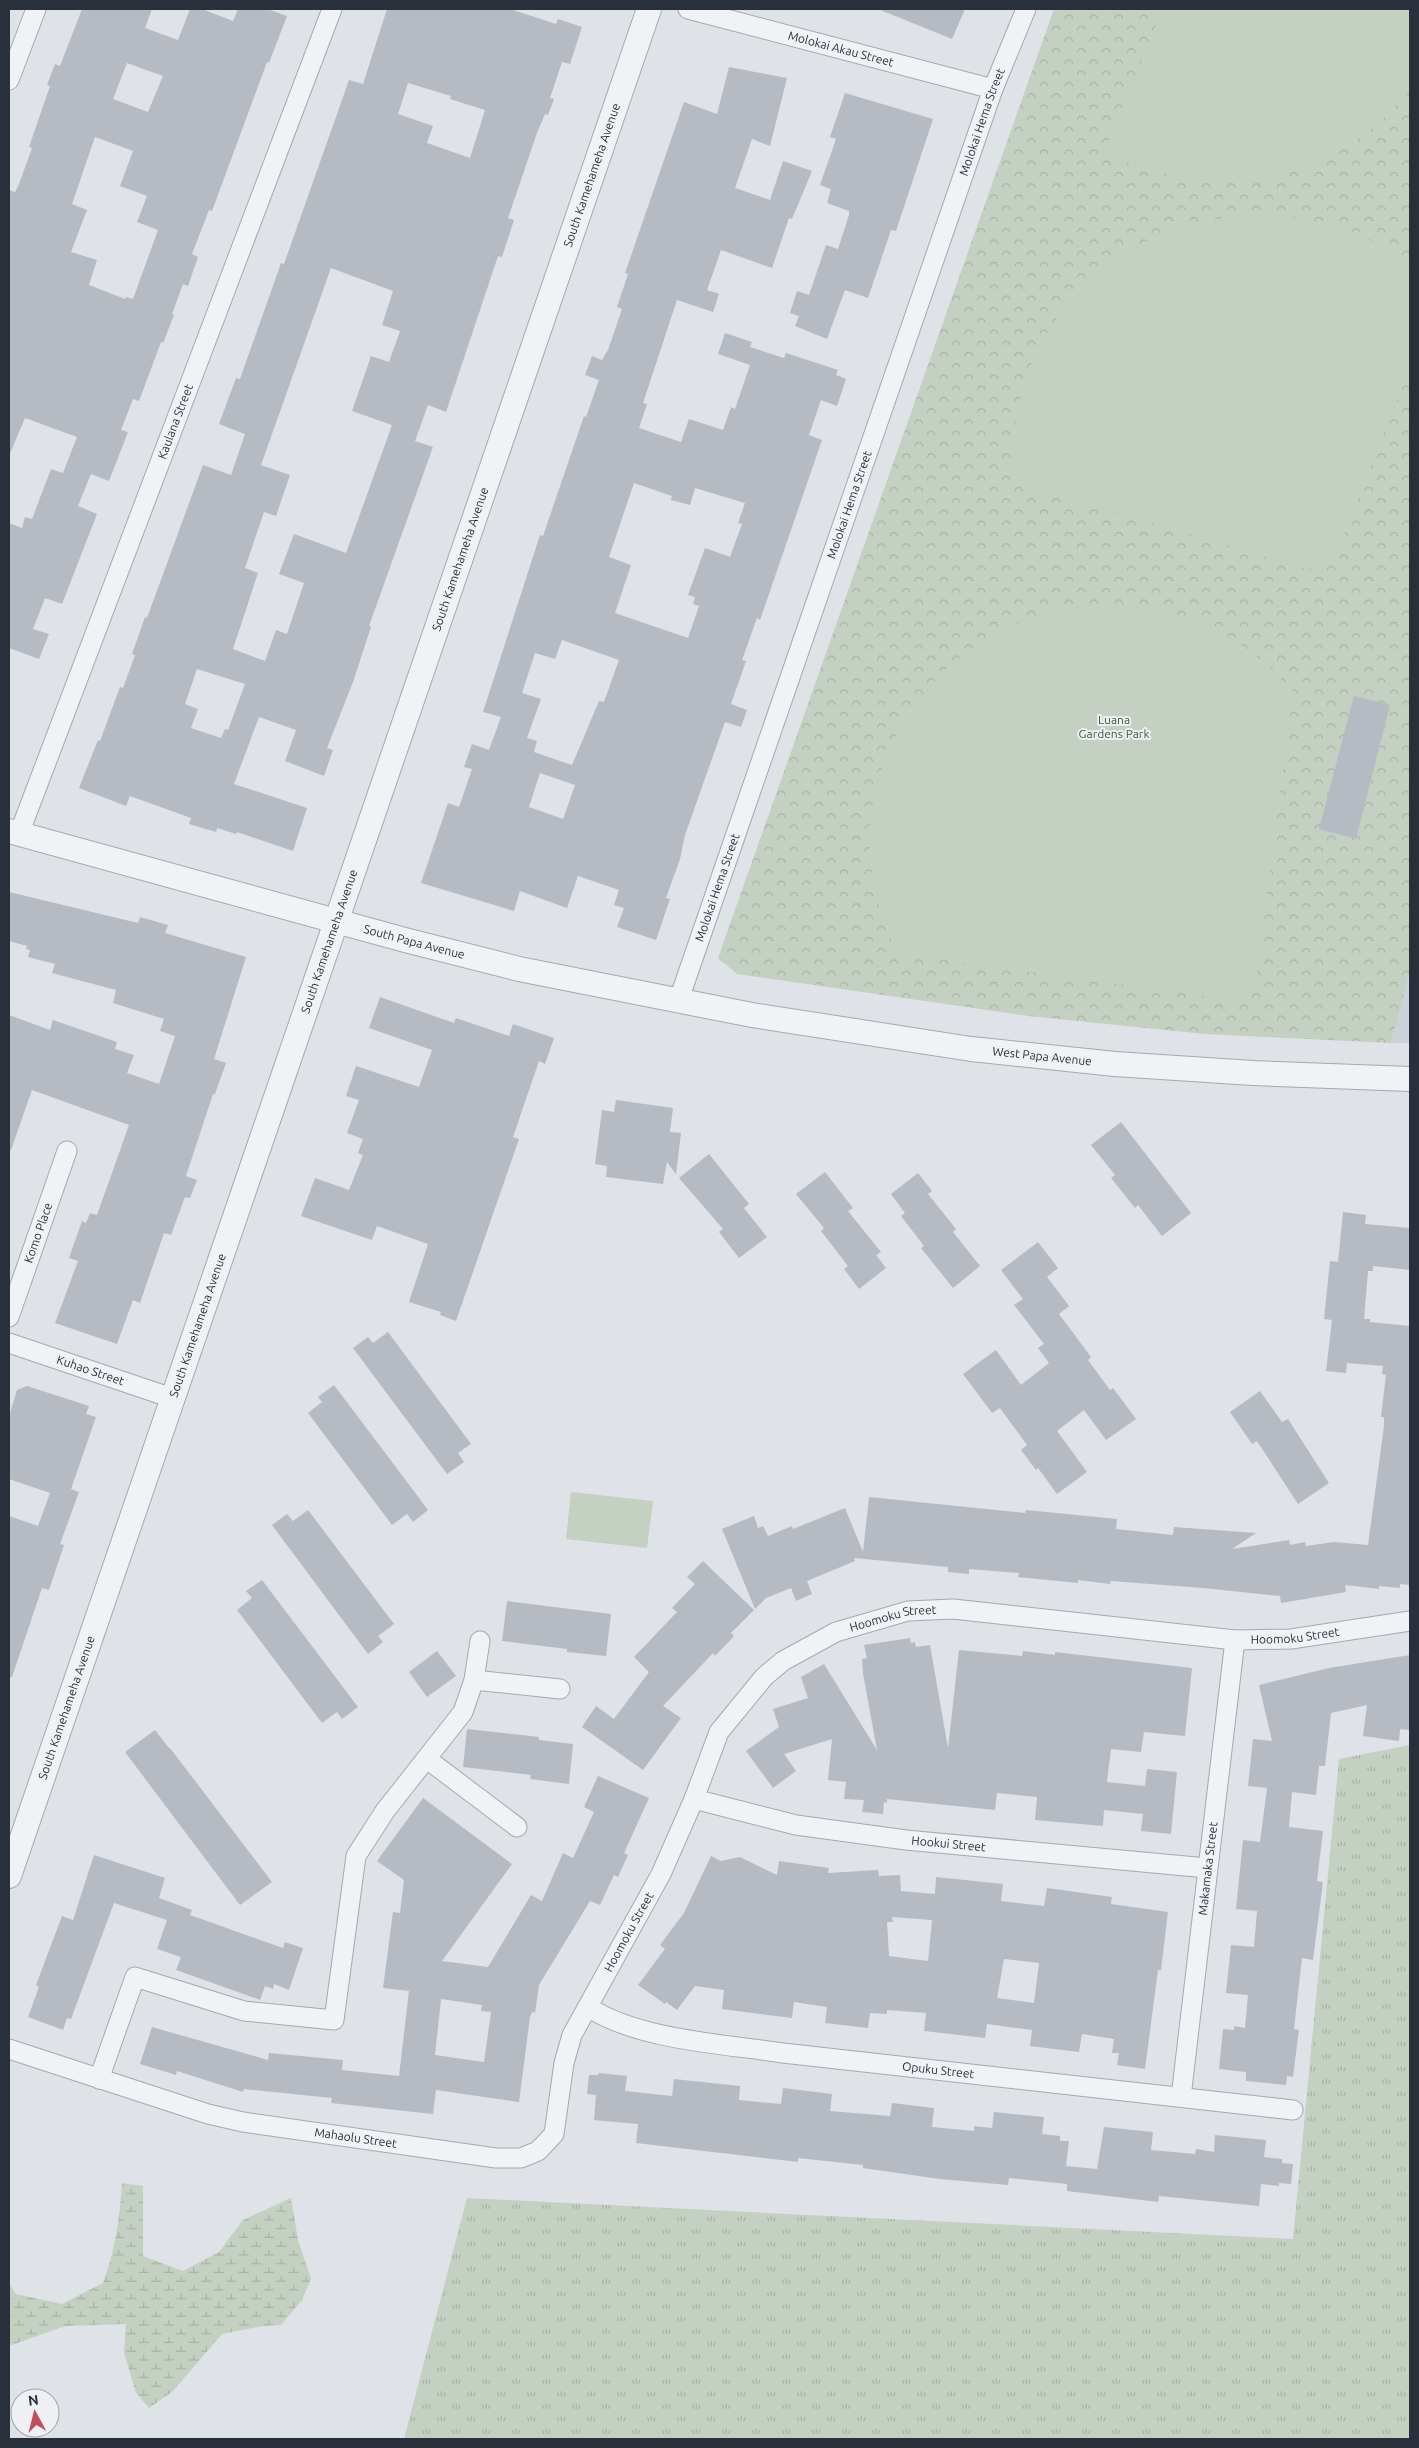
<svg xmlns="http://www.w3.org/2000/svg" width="1419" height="2448" viewBox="0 0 1419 2448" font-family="Ubuntu,sans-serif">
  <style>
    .built { fill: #cdd1d8 }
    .grass { fill: url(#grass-tufts) }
    .wetland { fill: url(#wetland-marsh) }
    .park { fill: url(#park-crowns) }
    .garden { fill: #c4d0c1 }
    .building { fill: #b6bbc3; fill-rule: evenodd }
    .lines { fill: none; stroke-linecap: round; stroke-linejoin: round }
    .minor-casing { stroke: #a5a9b0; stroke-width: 21 }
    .tertiary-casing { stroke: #a5a9b0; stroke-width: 26 }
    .minor { stroke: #f1f2f5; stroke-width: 19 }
    .tertiary { stroke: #f1f2f5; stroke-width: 24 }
    .labels { text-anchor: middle; stroke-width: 4; stroke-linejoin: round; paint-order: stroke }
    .street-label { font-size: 12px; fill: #29303c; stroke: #eef0f4 }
    .park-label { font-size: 12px; fill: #3d5738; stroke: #eef0f4 }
  </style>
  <defs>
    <pattern id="grass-tufts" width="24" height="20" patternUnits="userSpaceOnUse" patternTransform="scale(1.25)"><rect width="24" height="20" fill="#c4d0c1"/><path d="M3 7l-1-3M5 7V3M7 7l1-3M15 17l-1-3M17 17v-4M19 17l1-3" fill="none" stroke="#a8b3a7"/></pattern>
    <pattern id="wetland-marsh" width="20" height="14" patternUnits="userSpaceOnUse" patternTransform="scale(1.25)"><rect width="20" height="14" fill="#c4d0c1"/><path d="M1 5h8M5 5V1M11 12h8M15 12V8" fill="none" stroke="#a8b3a7"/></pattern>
    <pattern id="park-crowns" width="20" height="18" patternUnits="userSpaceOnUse" patternTransform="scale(1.25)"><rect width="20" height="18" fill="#c4d0c1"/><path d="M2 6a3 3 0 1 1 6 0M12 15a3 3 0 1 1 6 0" fill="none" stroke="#a8b3a7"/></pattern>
  </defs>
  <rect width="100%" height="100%" fill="#dfe2e7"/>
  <!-- built -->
  <path class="built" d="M1410,971v72h-19z"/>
  <!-- grass -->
  <path class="grass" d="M1410,1745v694h-1006l63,-241 826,41 46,-480z"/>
  <!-- wetland -->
  <path class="wetland" d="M122,2183l21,3v70l40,15 36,-19 24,-32 48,-22 7,42 13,39 -9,21 -21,25 -19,1 -40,8 -50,58 -23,16 -13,-15 -12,-40 2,-29 -61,2 -56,20v-62l7,10 46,10 41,-21c12,-32 17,-66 19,-100z"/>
  <!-- park -->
  <path class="park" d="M1054,9h356v962l-19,72 -186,-9 -177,-18 -291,-42 -19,-16z"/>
  <!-- garden -->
  <g class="garden">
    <path d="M1163,9h230l17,8v73c-79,97 -196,115 -306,62z"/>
    <path d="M1265,214c54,4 102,18 145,51v101l-74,189 -27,14 -297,-86c-6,-156 98,-264 253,-269z"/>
    <path d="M1104,605c80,3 134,26 189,86l-37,291 -25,18 -334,-47c-15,-33 -25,-65 -27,-101 -6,-110 75,-215 181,-240 18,-4 35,-6 53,-7z"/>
    <path d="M571,1492l82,9 -6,47 -81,-9z"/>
  </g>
  <!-- building -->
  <g class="building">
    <path d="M82,9h70l-7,19 33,12 12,-31h12l31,12 5,-12h29l20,7 -18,47 -2,-1 -55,149 -3,-1 -17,44 6,3 -10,29 -5,-2 -11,30 2,1 -11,28 -2,-1 -22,59 -6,-2 -12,31 7,2 -19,49 -18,-7 -13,32 19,8 -35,90 -17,-6 -12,31 16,5 -10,25 -30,-11v-125l13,5 3,-11 7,2 19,-50 12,4 14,-36 -52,-19 -16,38v-266l6,2 4,-8 13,-36 -3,-1 21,-61 -3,-1 8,-21 5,2zM127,63l36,13 -15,36 -35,-13zM95,137l38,14 -13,35 27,10 -10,26 21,8 -25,69 -7,-2 -1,2 -36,-14 8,-25 -26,-8 16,-42 -15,-6z"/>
    <path d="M387,9h123l46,15 2,-5 24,8 -12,37 -8,-2 -12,36 4,1 -6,16 -3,-1 -8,19 -29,85 6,2 -12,37 -4,-1 -52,156 -18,-7 -13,36 18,6 -64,179 2,1 -18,55 -26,66 6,2 -9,26 -39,-15 11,-31 -37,-13 -25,67 73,24 -14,43 -56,-19 -1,2 -19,-6 -1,4 -27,-8 2,-6 -61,-22 -4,10 -47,-18 19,-48 2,1 20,-54 3,1 12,-33 -3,-1 13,-37 2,1 56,-153 28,10 14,-41 -26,-10 17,-46 4,1 41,-116 3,1 65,-184 14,4zM408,83l43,13 -1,3 35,11 -15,48 -43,-15 6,-17 -35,-12zM331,268l62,23 -11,34 18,6 -11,31 -18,-6 -19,55 40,14 -46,128 -52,-19 -15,40 25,9 -17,51 -11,-4 -11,31 -32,-12 25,-76 -13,-5 19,-56 12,4 14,-41 -29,-10zM197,669l48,15 -17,46 -3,-1 -4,9 -30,-10 7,-19 -13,-5z"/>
    <path d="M878,9h87l-13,30z"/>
    <path d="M729,67l58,11 -17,68 -18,-7 -17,49 35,12 13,-39 29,10 -20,48 -3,-1 -17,50 -51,-18 -14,40 12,4 -6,18 -36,-12 -34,103 4,1 -8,24 42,14 8,-23 34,11 8,-23 4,2 15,-44 -32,-11 7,-21 27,9 -2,5 34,11 2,-5 52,17 -2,5 10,4 -9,27 -16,-6 -12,35 13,5 -62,180 -3,-2 -15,42 4,1 -15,43 16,6 -6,17 -16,-5 -40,113 -5,24 -14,39 4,1 -14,41 -39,-13 7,-19 -10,-3 5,-15 -41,-14 -11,32 -47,-17 -6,20 -93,-28 27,-80 11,4 13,-38 -8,-2 8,-23 17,6 12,-33 -18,-5 57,-177 3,1 41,-120 2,1 13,-37 -14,-5 7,-19 10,4 6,-10 14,-41 -5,-2 11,-33 -3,-1 59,-171 33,12zM634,483l38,13 -1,4 19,5 5,-17 50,15 -7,20 4,1 -12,33 -25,-9 -17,47 7,2 -2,7 6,2 -11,32 -73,-25 16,-48 -22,-8zM562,640l57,20 -15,42 -5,-1 -27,64 -38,-13 3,-11 -10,-3 14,-39 -19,-6 13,-40 20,6zM540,773l35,12 -12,34 -34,-12z"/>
    <path d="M845,93l88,26 -37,112 -5,-1 -23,68 -23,-8 -18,49 -32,-13 4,-10 -9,-3 7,-22 12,4 17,-50 12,4 11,-34v-4l-22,-8 4,-14 -11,-4 16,-46 -6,-2z"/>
    <path d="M1354,696l36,9 -34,134 -37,-10z"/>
    <path d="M9,892l129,31 2,-6 28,8 -3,8 81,24 -32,102 12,4 -11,31h-2l-27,82 11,4 -7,18 -5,-1 -14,38 -7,-2 -24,70 -7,-3 -16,44 -62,-21 23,-62 -9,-3 13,-37 4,2 4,-10 7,2 32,-90 -97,-35 -21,60 -2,-1v-134l41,15 3,-10 64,22 -2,7 19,6 -7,18 32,11 16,-48 -15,-5 4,-12 -51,-16 3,-13 -64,-17 3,-9 -27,-7 2,-7 -4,-1 1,-3 -18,-5z"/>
    <path d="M380,997l74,26 2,-5 53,18 4,-12 41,14 -9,26 -6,-3 -26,76 6,2 -63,182 -16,-6 1,-3 -32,-10 19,-58 -51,-18 -5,14 -71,-24 14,-38 34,12 14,-35 -5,-2 5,-14 -16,-6 12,-33 -13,-4 10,-30 63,21 13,-37 -63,-22z"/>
    <path d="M616,1100l57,8 -3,24 11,1 -5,41 -9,-12 -4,22 -57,-7 1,-11 -12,-2 7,-54 12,2z"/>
    <path d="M1121,1122l70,91 -29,23 -24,-31 -3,3 -24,-30 4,-3 -24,-30z"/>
    <path d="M709,1154l40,50 -5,4 23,29 -28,21 -20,-26 4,-3 -44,-51z"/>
    <path d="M825,1172l28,36 -5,3 33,41 -5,3 10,13 -27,21 -15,-20 4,-3 -27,-35 3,-3 -28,-34z"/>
    <path d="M918,1173l14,18 -4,3 28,35 -3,3 27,34 -27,22 -32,-40 3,-2 -23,-30 4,-3 -14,-19z"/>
    <path d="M1343,1212l23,3 -1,9 45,4v42l-37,-4v5h-5l-4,48h6v3l40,4v259l-10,-1v4l-21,-2v3l-34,-4 1,7 -65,11 -1,-7 -77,-8 -92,-7 -1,3 -32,-4v3l-60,-6 1,-4 -50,-4v5l-21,-2v-5l-94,-9 1,3 -48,20 5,13 -16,7 -5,-13 -25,10 -11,11 -33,-80 32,-13 4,12 5,-2 5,10 24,-10 1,3 52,-21 18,44 6,-55 156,16 1,-3 91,9 -1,10 57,6 1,-8 82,6 -24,16 57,-9 1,5 15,-3 1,4 28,-4 34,3 16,-119v-9h-3l5,-42 -4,-1 1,-8 -36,-3 -1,10 -20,-2 6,-51 -8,-1 6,-58 8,1z"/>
    <path d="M1038,1242l20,26 -11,9 22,29 -10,8 32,43 -3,3 22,30 3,-2 23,31 -30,21 -22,-30 -27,21 30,41 -30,22 -19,-26 -2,2 -15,-20 6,-5 -27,-37 -8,5 -29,-39 33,-24 25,35 28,-22 -11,-15 6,-4 -30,-39 9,-6 -22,-29z"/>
    <path d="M388,1332l83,112 -13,9 6,9 -17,12 -94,-126 15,-11 5,6z"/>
    <path d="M334,1385l94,125 -15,12 -6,-8 -15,11 -84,-112 14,-11 -4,-5z"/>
    <path d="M27,1386l62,20 -3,8 10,3 -25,72 8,3 -19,52 4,1 -15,45 -7,-2 -30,89h-3v-161l29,10 12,-33 -41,-14v-63l8,-26z"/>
    <path d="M1260,1391l22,31 6,-3 41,64 -31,21 -41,-63 -5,3 -22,-32z"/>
    <path d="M308,1510l86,114 -16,12 5,6 -15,12 -96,-129 15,-11 6,7z"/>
    <path d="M703,1561l51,49 -23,23 3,3 -19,20 -2,-3 -50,53 18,12 -38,52 -61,-43 14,-21 18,13 35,-47 -15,-15 43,-45 -5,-4 23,-24 -8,-7z"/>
    <path d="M262,1580l96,127 -16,12 -5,-7 -15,11 -85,-113 15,-12 -6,-7z"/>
    <path d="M507,1601l104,13 -5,42 -39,-4v-3l-65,-8z"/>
    <path d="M910,1638l1,5 4,-1 1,5 14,-2 18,103 11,-98 63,6 1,-5 32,4v-3l137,16 -7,68 -41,-4 -3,20 -30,-3 -4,33 38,4 2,-17 30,3 -6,62 -30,-3 2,-17 -39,-4 -1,16 -68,-6 2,-23 -40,-4 -2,17 -108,-11v4l-3,-1 -1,12 -21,-2 2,-12 -20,-1 2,-17 -18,-2 4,-41 -48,15 12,17 -23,17 -27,-37 33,-24 -6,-18 35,-11 -7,-21 23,-13 53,86 -14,-76 -1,-15 5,-1 -3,-13z"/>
    <path d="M437,1651l19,25 -29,21 -18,-25z"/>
    <path d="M1410,1655v75l-10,-1 -1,12 -36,-5 4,-31 -36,8 -6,53h-6l-3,29 -24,-3 -3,35 34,4 -6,50 6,1 -10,78 -11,-2 -8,71 5,1 -6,47 -6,-1 -1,9 -40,-4v-9l-27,-3 4,-40 11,1v-4l11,2 3,-33 -22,-2 5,-48 23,2 3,-36 -21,-2 7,-69 17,2 7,-54 -19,-2 5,-47 19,2 -13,-56 70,-17z"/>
    <path d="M467,1729l72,8v3l34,4 -4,40 -39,-5 1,-4 -68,-8z"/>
    <path d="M155,1730l14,18h1l102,134 -32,23 -115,-153z"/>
    <path d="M598,1776l51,22 -25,55 4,2 -10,22 -4,-2 -14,30 -10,-4 -51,84 -4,28 -3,-1 -2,5 -11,85 -83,-12 -3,24 -102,-11 1,-5 -88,-9 -1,3 -66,-21 -1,4 -36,-11 12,-37 116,33 1,-7 74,7 -1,10 57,6 10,-85 -26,-3 10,-76 7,1 4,-33 -27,-19 46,-63 89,66 -70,97 46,6 43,-72 11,6 21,-48 10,5 21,-46 -10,-5zM441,1999l41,6 -1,6 10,1 -7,50 -49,-7z"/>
    <path d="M94,1855l71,23 -6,20 33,12 -2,5 93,33 2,-6 18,6 -14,42 -15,-6 -1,5 -8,-3 -5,14 -84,-30 5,-13 -24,-8 10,-29 -53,-17 -43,116 -4,-1 -4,12 -35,-13 11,-30 -3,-2 26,-69 11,4z"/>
    <path d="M711,1856l10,5 19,-4 37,18 2,-14 50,7 -1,5 50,-3 1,6 21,-1 1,16 34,3 1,-17 67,7 -2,17 43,5 3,-18 65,9 -1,7 57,8 -7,58h-3l-13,99 -28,-4 2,-12h-7l2,-14 -32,-5 -3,18 -49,-6 2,-16 -45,-6 -2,14 -61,-7 2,-18 -39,-3v4l-17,-1 -2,15 -43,-5 2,-16 -33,-5 -2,16 -70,-9 2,-19 -29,-4 -18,24 -11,-8 -1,2 -27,-19 27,-36 -5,-4 24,-32zM892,1917l40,3 -4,41 -39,-5 -2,-34h6zM1004,1959l35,4 -5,40 -37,-5z"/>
    <path d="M599,2073l28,3 -2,15 47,5 2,-17 66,7 -1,14 42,4 2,-16 49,6 -2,17 60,5 2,-13 42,5 -2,19 42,4v-5l18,2 2,-16 50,5 -2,17 18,2v5h9l-3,25 31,3 7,-42 49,5 -2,18 44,4 1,-5 18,3 1,-17 51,5 -2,17 18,2v4l11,1 -2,20 -12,-1v3l-18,-2 -2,22 -100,-10 -1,6 -91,-11v-7l-58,-6 -1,7 -68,-6 -77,-11v-3l-65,-7v4l-162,-19 2,-19 -44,-4 2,-25 -9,-1 2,-19h9z"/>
  </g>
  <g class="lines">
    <!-- minor casing -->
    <g class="minor-casing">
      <g id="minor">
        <path id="s1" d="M688,9l305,80"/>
        <path d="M9,80l27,-71"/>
        <path id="s2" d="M19,834l313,-825"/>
        <path id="s3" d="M678,1002l315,-913 33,-80"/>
        <path id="s4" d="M9,1317l58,-166"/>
        <path id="s5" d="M9,1343l163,55"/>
        <path d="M474,1680l86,9"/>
        <path d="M427,1759l90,68"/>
        <path id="s6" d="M694,1799l102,26 110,15 301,28"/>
        <path id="s7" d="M588,2007c50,33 136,37 195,46l510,57"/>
        <path id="s8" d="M9,2049l199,65 35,8 253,36h25l17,-7 16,-17 10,-71 8,-28 89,-161 33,-75 25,-67 45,-55 19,-16 53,-29 72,-21 45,-2 282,31 56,-1 119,-18"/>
        <path d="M99,2079l36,-102 109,34 90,9 22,-164 29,-45 78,-99 11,-32 6,-39"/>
        <path id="s9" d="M1181,2097l54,-457"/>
      </g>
    </g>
    <!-- tertiary casing -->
    <g class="tertiary-casing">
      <g id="tertiary">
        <path id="s10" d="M9,831l396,109 114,29 233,46 219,34 144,15 138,9 157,6"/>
        <path id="s11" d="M9,1876l640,-1867"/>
      </g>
    </g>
    <!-- minor -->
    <use href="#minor" class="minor"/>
    <!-- tertiary -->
    <use href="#tertiary" class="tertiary"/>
  </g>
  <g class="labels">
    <!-- street labels -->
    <g class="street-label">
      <text dy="4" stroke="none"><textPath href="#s1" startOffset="158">Molokai Akau Street</textPath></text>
      <text dy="4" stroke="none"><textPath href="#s3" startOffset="931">Molokai Hema Street</textPath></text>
      <text dy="4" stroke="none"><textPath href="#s11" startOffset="1798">South Kamehameha Avenue</textPath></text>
      <text dy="4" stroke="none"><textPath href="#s2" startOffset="441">Kaulana Street</textPath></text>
      <text dy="4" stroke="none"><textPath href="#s3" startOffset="526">Molokai Hema Street</textPath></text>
      <text dy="4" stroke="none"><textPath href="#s11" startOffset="1392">South Kamehameha Avenue</textPath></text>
      <text dy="4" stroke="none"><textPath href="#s3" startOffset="121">Molokai Hema Street</textPath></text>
      <text dy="4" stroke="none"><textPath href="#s10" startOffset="420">South Papa Avenue</textPath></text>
      <text dy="4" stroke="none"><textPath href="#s11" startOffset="988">South Kamehameha Avenue</textPath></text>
      <text dy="4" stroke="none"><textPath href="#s10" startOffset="1059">West Papa Avenue</textPath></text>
      <text dy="4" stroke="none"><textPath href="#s4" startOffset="89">Komo Place</textPath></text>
      <text dy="4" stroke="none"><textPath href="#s11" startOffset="582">South Kamehameha Avenue</textPath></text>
      <text dy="4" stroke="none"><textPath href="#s5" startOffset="86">Kuhao Street</textPath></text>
      <text dy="4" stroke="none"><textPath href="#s8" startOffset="1221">Hoomoku Street</textPath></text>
      <text dy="4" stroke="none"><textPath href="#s8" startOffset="1626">Hoomoku Street</textPath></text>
      <text dy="4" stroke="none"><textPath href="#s11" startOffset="178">South Kamehameha Avenue</textPath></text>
      <text dy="4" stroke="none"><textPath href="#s6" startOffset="259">Hookui Street</textPath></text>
      <text dy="4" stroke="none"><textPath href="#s9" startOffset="230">Makamaka Street</textPath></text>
      <text dy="4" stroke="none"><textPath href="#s8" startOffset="786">Hoomoku Street</textPath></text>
      <text dy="4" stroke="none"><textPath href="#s7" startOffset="358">Opuku Street</textPath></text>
      <text dy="4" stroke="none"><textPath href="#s8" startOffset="359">Mahaolu Street</textPath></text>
    </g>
    <!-- park labels -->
    <g class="park-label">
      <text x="1114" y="724">Luana<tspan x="1114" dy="14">Gardens Park</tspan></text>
    </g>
  </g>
  <!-- border -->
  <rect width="1419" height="2448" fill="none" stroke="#29303c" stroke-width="20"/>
  <!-- north arrow -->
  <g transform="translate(35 2413) rotate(353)"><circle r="24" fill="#eef0f4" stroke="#9fa3aa"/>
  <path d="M0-4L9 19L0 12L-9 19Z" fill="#c14e5c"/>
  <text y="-8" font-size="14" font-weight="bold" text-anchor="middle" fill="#29303c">N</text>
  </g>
</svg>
